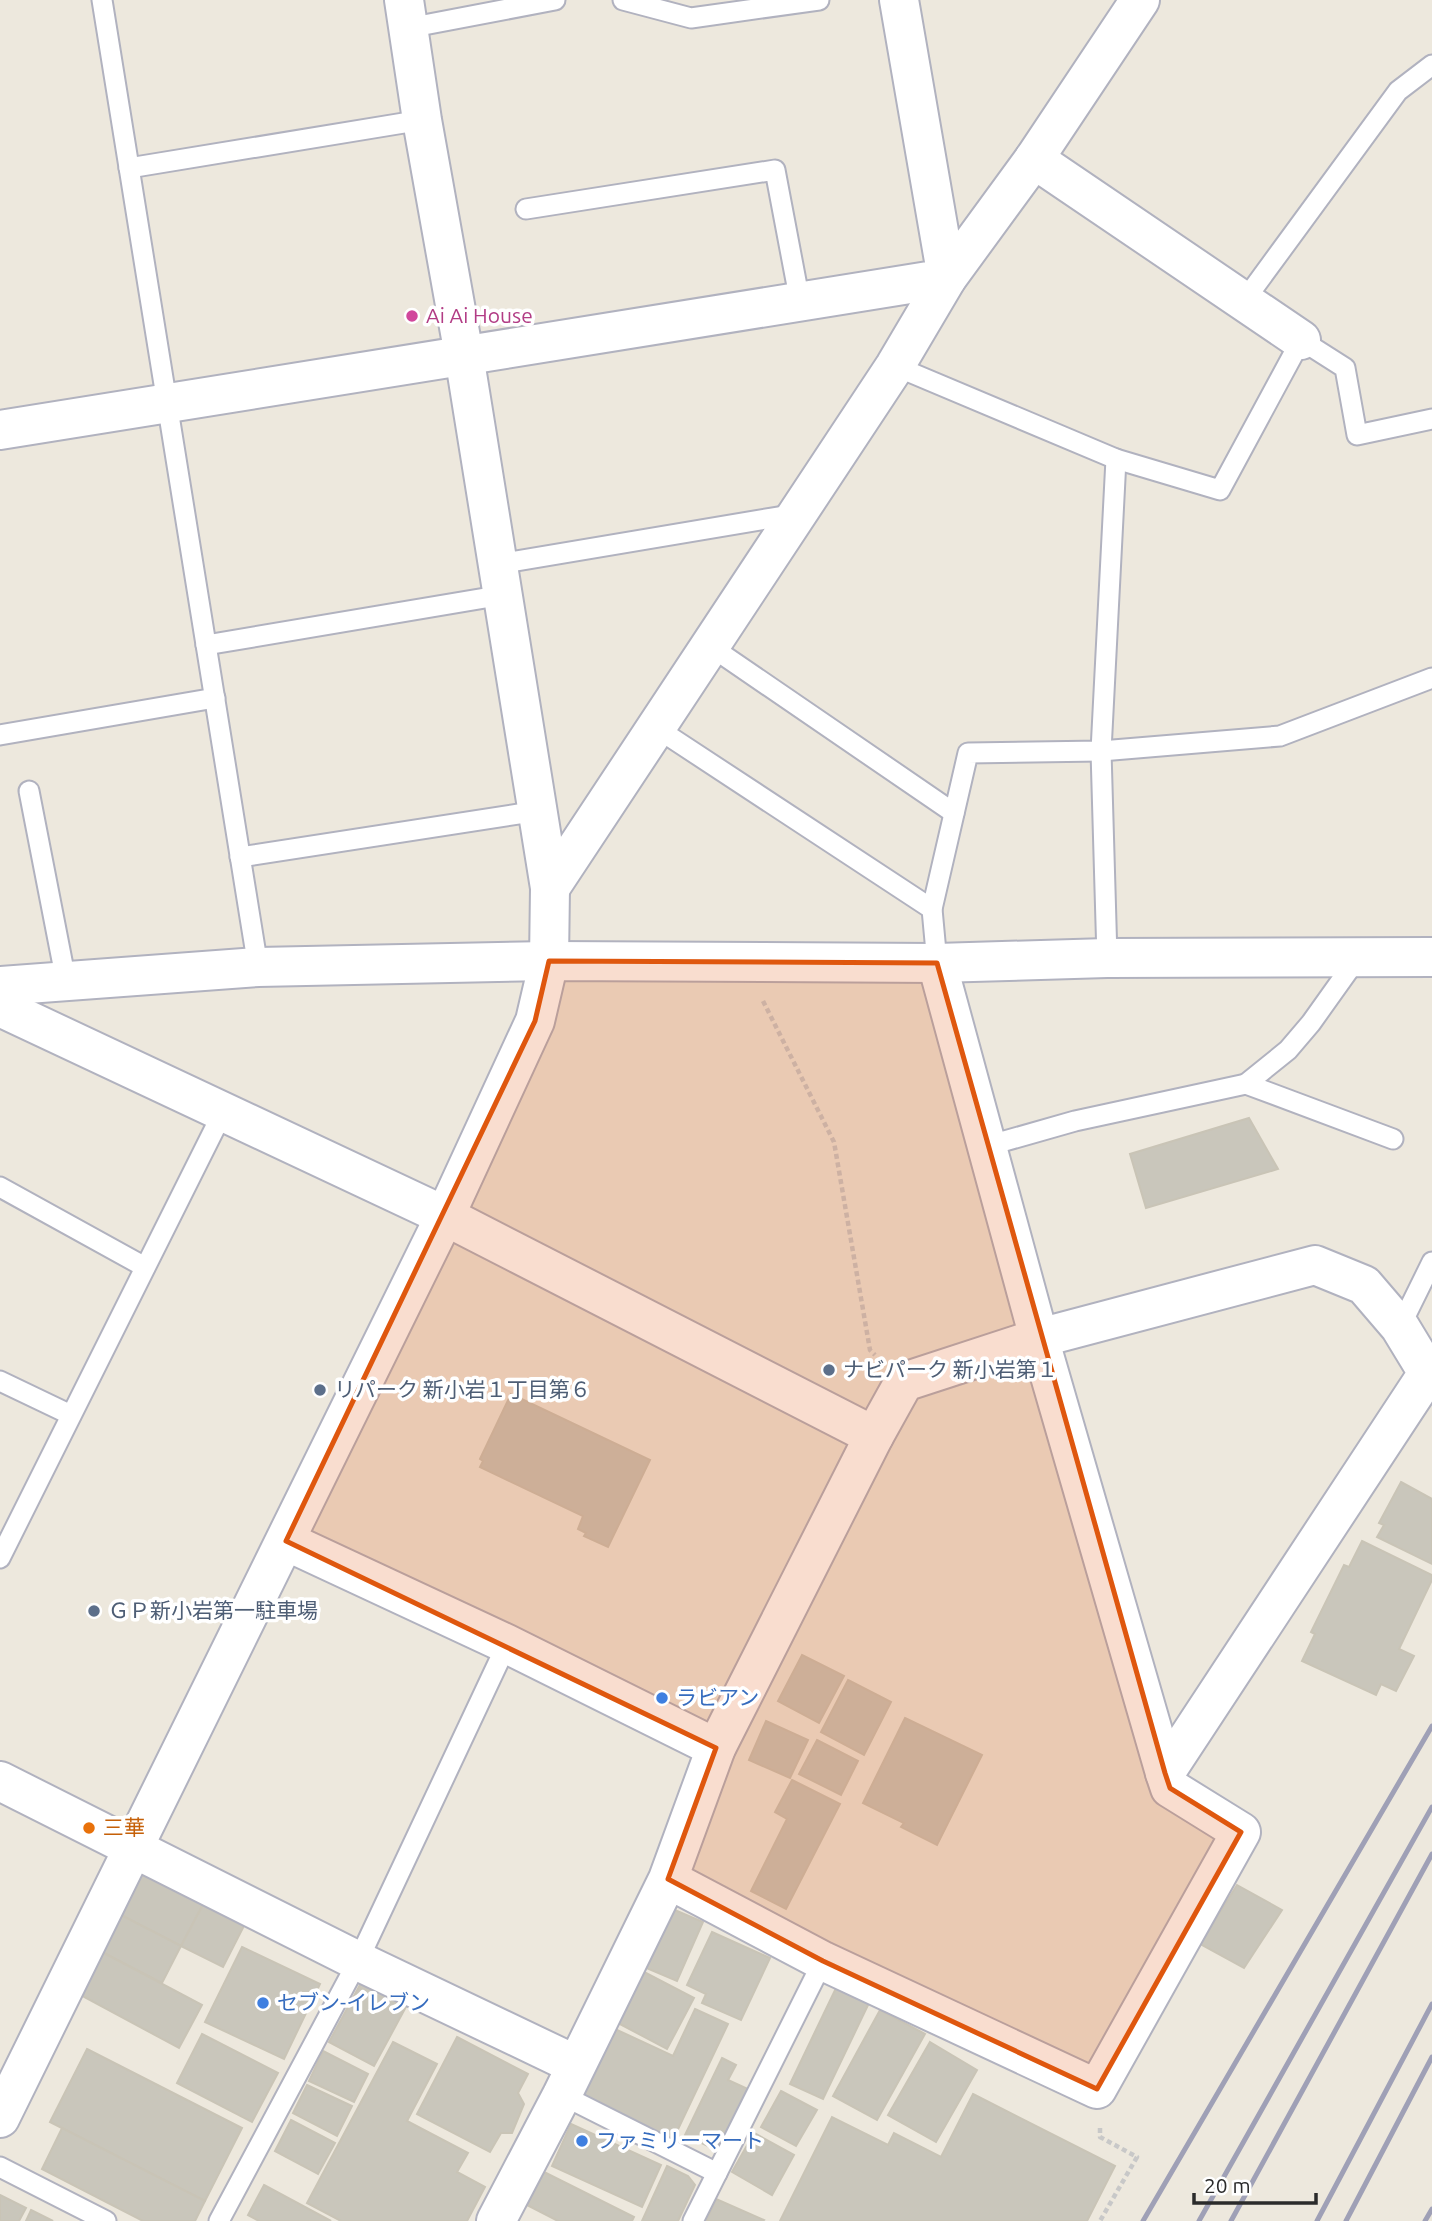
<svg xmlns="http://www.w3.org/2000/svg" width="1432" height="2221" viewBox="0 0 1432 2221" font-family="Ubuntu,'Noto Sans JP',sans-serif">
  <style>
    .building { fill: #c9c6bb; stroke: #c9c4b6; stroke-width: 2 }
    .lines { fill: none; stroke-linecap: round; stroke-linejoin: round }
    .lane-casing { stroke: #b1b2bf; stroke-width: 23 }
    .street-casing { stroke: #b1b2bf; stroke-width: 42 }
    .path { stroke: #c8c8c8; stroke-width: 4.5; stroke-dasharray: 5 3.5; stroke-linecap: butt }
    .lane { stroke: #fff; stroke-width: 19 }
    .street { stroke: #fff; stroke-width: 38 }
    .rail { stroke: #9fa0b6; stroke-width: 5 }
    .marked { fill: #df570e; fill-opacity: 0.2; stroke: #df570e; stroke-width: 5; stroke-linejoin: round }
    .hotel-dot { fill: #d1479c; stroke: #fff; stroke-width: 2.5 }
    .service-dot { fill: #5c6f8a; stroke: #fff; stroke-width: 2.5 }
    .shop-dot { fill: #3f7fe0; stroke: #fff; stroke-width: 2.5 }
    .food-dot { fill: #e8710a; stroke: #fff; stroke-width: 2.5 }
    .labels { text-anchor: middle; stroke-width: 7; stroke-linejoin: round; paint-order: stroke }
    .hotel-label { font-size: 21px; fill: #b23c85; stroke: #fff; text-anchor: start }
    .service-label { font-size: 21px; fill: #4e5e75; stroke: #fff; text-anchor: start }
    .shop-label { font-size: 21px; fill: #366cbe; stroke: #fff; text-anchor: start }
    .food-label { font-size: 21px; fill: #c56008; stroke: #fff; text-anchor: start }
  </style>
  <rect width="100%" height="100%" fill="#ede8dd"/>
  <!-- building -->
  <g class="building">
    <path d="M1249,1118l29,51 -132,39 -16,-54z"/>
    <path d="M511,1394l139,66 -42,87 -24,-11 2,-3 -8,-4 5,-13 -103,-49 3,-6 -3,-2z"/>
    <path d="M1401,1482l31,17v65l-55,-27 7,-12 -5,-2z"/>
    <path d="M1362,1541l70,34v5l-33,69 15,7 -18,35 -15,-7 -5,11 -74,-34 13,-27 -4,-2 33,-67 5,2z"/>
    <path d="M802,1655l42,21 -25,47 -41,-22z"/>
    <path d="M848,1680l43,22 -27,53 -43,-23z"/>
    <path d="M905,1718l77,37 -45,90 -36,-18 3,-4 -41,-20z"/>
    <path d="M766,1721l42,19 -18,38 -41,-18z"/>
    <path d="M817,1740l41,21 -17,34 -42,-21z"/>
    <path d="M792,1780l48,24 -54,105 -35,-18 36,-72 -12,-7z"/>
    <path d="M145,1865l62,32 -26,49 -62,-32z"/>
    <path d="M1237,1885l45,25 -38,58 -44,-24z"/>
    <path d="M207,1897l41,21 -25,49 -42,-21z"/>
    <path d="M670,1908l33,14 -26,59 -33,-14z"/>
    <path d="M119,1914l62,32 -19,37 -62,-32z"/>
    <path d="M712,1932l58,26 -29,62 -39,-17 4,-9 -19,-9z"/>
    <path d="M242,1947l78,37 -36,75 -79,-37z"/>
    <path d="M100,1951l102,54 -23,43 -102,-55z"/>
    <path d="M644,1972l50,26 -27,51 -49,-26z"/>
    <path d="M362,1981l45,24 -33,61 -45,-24z"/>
    <path d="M836,1988l33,15 -46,96 -33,-15z"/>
    <path d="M695,2009l33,15 -56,118 -93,-44 34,-70 60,28z"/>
    <path d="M880,2010l45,24 -48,86 -44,-24z"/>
    <path d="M202,2034l76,39 -26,49 -75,-39z"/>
    <path d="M457,2037l71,37 -10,19 6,11 -12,29h-11l-11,19 -73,-38z"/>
    <path d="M393,2042l44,22 -30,57 61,32 -11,19 28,15 -18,34h-126l-34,-18z"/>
    <path d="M930,2042l47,28 -41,72 -48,-27z"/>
    <path d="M87,2049l155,79 -37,73 -155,-79z"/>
    <path d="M323,2051l45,23 -14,28 -45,-21z"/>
    <path d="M722,2058l14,7 -8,15 22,10 -30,62 -35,-17z"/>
    <path d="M307,2085l45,21 -15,30 -44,-23z"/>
    <path d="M781,2091l36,19 -21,36 -35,-19z"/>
    <path d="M973,2094l142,72 -28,55h-307l52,-104 56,28 6,-12 47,24z"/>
    <path d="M291,2120l44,23 -17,31 -43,-23z"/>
    <path d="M571,2124l90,41 -19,42 -90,-41z"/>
    <path d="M62,2128l143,73 -10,20h-52l-101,-52z"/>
    <path d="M754,2133l40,22 -22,40 -40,-23z"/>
    <path d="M667,2166l21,10 7,9 -17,36h-36z"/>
    <path d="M544,2172l90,45 -2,4h-74l-31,-16z"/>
    <path d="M264,2185l67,36h-72l-11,-6z"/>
    <path d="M0,2195l26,13 -7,13h-19z"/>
    <path d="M716,2199l48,21 -1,1h-57z"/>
    <path d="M31,2210l22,11h-27z"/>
  </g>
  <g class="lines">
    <!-- lane casing -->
    <g class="lane-casing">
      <g id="lane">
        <path d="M102,0l156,967"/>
        <path d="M623,0l68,18 128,-18"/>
        <path d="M408,28l147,-28"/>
        <path d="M129,168l293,-48"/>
        <path d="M526,209l249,-39 25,132"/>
        <path d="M1244,301l154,-210 34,-26"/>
        <path d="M895,366l221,93 104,31 81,-150 44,28 12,67 75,-16"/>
        <path d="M498,564l298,-50"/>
        <path d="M206,645l297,-50"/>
        <path d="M710,646l244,167"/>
        <path d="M655,727l277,182"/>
        <path d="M0,735l215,-37"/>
        <path d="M29,791l37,190"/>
        <path d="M240,857l298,-46"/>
        <path d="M1107,958l-6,-207 15,-292"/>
        <path d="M937,963l-5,-54 36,-156 133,-2 179,-15 152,-58"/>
        <path d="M1246,1084l42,-34 23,-27 47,-66"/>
        <path d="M987,1146l88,-25 171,-37 147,55"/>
        <path d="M0,1187l145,80"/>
        <path d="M1400,1327l32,-65"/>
        <path d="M0,1381l71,34"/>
        <path d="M0,1558l223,-446"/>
        <path d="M562,2095l155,78"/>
        <path d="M0,2167l106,54"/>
        <path d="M219,2221l139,-260 149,-317"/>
        <path d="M693,2221l130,-260"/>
      </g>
    </g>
    <!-- street casing -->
    <g class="street-casing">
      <g id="street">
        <path d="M1034,159l267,181"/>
        <path d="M0,430l947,-152 -48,-278"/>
        <path d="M550,888l345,-522 52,-88 87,-119 106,-159"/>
        <path d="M937,963l102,375 126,435"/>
        <path d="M0,986l258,-19 291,-6 388,2 170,-5 325,-1"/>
        <path d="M0,1007l445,209 429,220"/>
        <path d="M286,1541l221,103 209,104"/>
        <path d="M0,1781l358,180 218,104"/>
        <path d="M0,2118l445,-902 90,-195 14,-60 1,-73 -86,-533 -42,-235 -18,-120"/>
        <path d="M496,2221l66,-126 106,-216 48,-131 158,-312 30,-54 135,-44 276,-73 49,20 36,42 28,46 -263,400 5,15 71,44 -144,257 -274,-128 -155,-82"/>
      </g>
    </g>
    <!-- path -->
    <g class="path">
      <path d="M763,1001l71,141 36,208 5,5"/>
      <path d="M1100,2128v9l37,20 -37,64"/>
    </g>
    <!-- lane -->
    <use href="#lane" class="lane"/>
    <!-- street -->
    <use href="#street" class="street"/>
    <!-- rail -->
    <g class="rail">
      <path d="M1143,2221l289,-495"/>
      <path d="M1199,2221l233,-414"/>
      <path d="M1231,2221l201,-367"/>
      <path d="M1317,2221l115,-217"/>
      <path d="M1346,2221l86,-164"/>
      <path d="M1425,2221l7,-12"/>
    </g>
  </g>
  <!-- marked area -->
  <path class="marked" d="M549,961l388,2 228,810 5,15 71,44 -144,257 -274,-128 -155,-82 48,-131 -430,-207 249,-520z"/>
  <!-- markers -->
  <circle class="hotel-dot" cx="412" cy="316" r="7"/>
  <g class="service-dot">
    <circle cx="829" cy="1370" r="7"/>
    <circle cx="320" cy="1390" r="7"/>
    <circle cx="94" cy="1611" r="7"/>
  </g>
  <g class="shop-dot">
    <circle cx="662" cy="1698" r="7"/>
    <circle cx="263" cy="2003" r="7"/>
    <circle cx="582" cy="2141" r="7"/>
  </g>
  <circle class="food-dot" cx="89" cy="1828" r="7"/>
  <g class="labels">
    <!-- hotel labels -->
    <g class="hotel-label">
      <text x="426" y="323">Ai Ai House</text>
    </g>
    <!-- service labels -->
    <g class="service-label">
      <text x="843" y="1377">ナビパーク 新小岩第１</text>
      <text x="334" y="1397">リパーク 新小岩１丁目第６</text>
      <text x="108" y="1618">ＧＰ新小岩第一駐車場</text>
    </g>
    <!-- shop labels -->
    <g class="shop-label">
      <text x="676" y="1705">ラビアン</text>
      <text x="277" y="2010">セブン-イレブン</text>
      <text x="596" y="2148">ファミリーマート</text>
    </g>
    <!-- food labels -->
    <g class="food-label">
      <text x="103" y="1835">三華</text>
    </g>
  </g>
  <!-- scale -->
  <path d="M1194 2193v10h122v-10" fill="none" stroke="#2b2b2b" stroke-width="3.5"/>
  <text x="1204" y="2193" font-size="21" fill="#2b2b2b" stroke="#ffffff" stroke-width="5" paint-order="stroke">20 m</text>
</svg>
